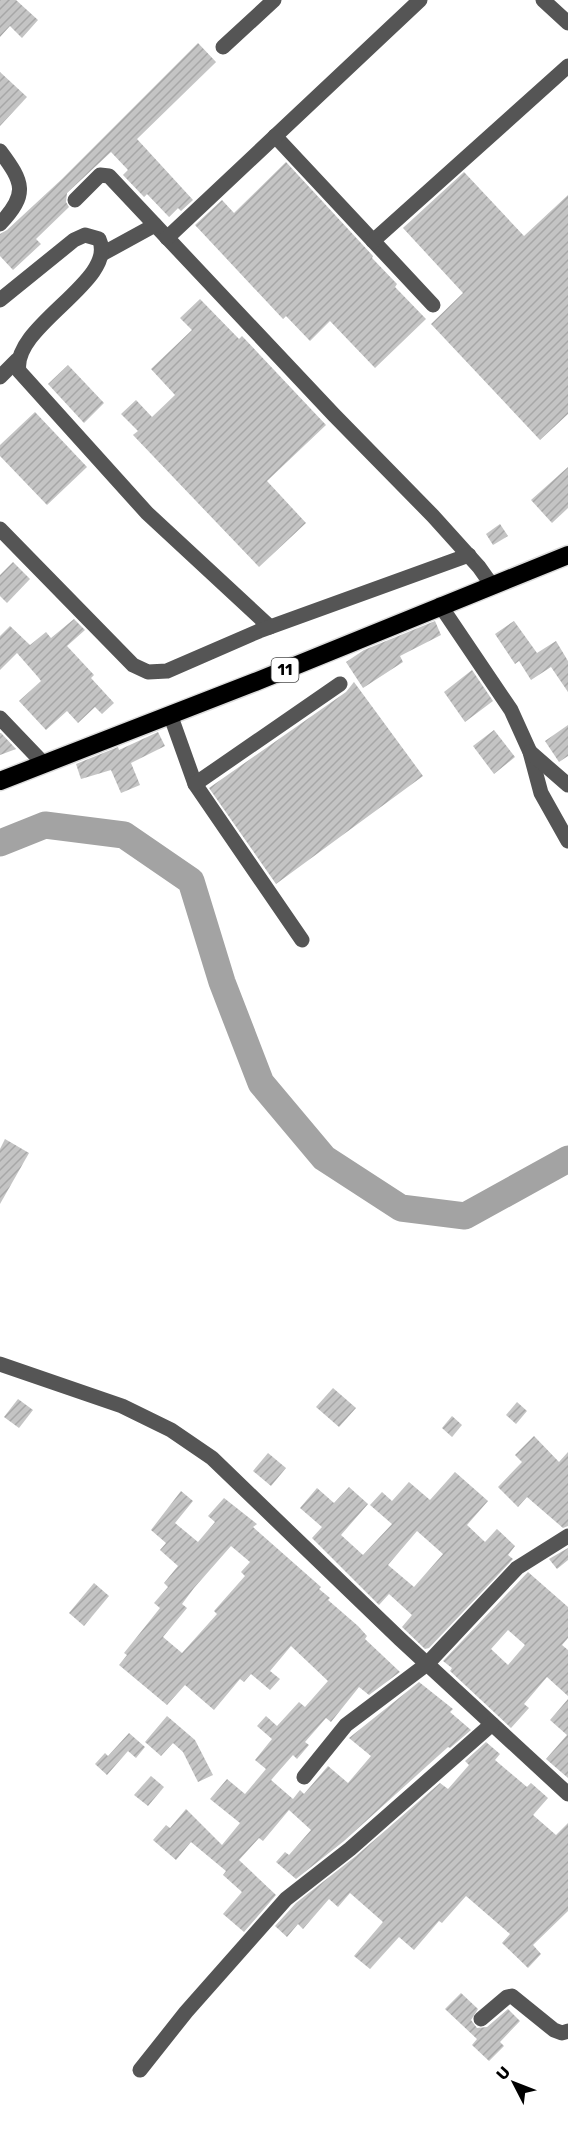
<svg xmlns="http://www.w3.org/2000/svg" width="568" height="2137" viewBox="0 0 568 2137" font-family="Rubik,sans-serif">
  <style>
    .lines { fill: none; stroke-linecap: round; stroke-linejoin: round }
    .river { stroke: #a3a3a3; stroke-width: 27 }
    .building { fill: url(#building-hatch); fill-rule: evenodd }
    .highway-casing { stroke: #dbdbdb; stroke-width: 21 }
    .minor { stroke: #555; stroke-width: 15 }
    .highway { stroke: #000; stroke-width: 18 }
    .labels { text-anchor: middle; stroke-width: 5; stroke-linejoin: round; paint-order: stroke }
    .shield { fill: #fff; stroke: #4c4c4c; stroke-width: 1.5 }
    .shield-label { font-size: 15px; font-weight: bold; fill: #000 }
  </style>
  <defs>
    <pattern id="building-hatch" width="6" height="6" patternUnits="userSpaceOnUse" patternTransform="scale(1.5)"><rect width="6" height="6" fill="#c4c4c4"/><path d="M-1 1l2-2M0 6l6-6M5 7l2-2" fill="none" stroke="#a7a7a7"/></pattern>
  </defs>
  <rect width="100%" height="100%" fill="#fff"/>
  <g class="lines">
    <!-- river -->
    <path class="river" d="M0,843l45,-18 79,10 67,46 31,101 39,101 63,75 77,50 64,8 103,-57"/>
  </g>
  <!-- building -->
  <g class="building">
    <path d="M0,0h16l22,20 -16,18 -12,-12 -10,11z"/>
    <path d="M198,43l18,19 -79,77 56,61 -12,11 -3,-3 -9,9 -22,-23 -3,3 -21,-22 5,-5 -17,-18 -44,41 -1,9 3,5 -33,32 5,5 -28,26 -13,-14v-22l7,-4 55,-51z"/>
    <path d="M0,72l27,25 -27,29z"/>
    <path d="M286,162l87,94 -1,2 25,26 -2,3 31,32 -51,49 -45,-47 -20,20 -24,-25 -3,3 -88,-94 27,-25 12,13z"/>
    <path d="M464,172l60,64 44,-41v219l-28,26 -109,-116 32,-31 -60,-65z"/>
    <path d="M200,299l39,40 3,-3 84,89 -59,56 39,42 -47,44 -126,-132 5,-4 -17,-17 15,-14 16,17 23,-22 -24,-26 41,-39 -12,-12z"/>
    <path d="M68,365l36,38 -20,20 -36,-39z"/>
    <path d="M35,412l52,55 -40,38 -47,-49v-11z"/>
    <path d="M568,467v41l-16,15 -21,-23z"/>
    <path d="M500,524l8,12 -15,9 -7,-11z"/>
    <path d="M13,562l17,17 -23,24 -7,-7v-21z"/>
    <path d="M74,619l11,11 -18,16 27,29 -3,3 23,25 -12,11 -7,-7 -17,16 -11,-12 -21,19 -27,-29 22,-20 -3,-4 -21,-24 -17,17v-34l10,-10 20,19 16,-13 5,6z"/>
    <path d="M435,621l6,14 -41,21 3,6 -40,26 -17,-26 18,-12z"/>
    <path d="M514,621l23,32 19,-12 12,20v31l-17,-25 -20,13 -12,-19 -4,3 -20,-30z"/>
    <path d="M472,670l21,31 -28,21 -21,-30z"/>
    <path d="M354,682l69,94 -147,108 -67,-96 137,-96z"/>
    <path d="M568,725v31l-9,6 -14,-21z"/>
    <path d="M494,730l21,27 -21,17 -21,-28z"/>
    <path d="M158,732l7,14 -34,17 9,22 -19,8 -10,-23 -30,9 -5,-15 42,-17 1,3z"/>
    <path d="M0,733h1l15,16 -16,6z"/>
    <path d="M5,1139l24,14 -29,51v-55z"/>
    <path d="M333,1388l23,20 -17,19 -23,-20z"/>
    <path d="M18,1399l15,11 -14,18 -15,-11z"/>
    <path d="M517,1402l10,9 -11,13 -10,-9z"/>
    <path d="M452,1416l10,9 -10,12 -10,-9z"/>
    <path d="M534,1436l25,26 9,-10v74l-5,2 -36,-31 -9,10 -20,-20 24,-25 -7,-7z"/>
    <path d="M268,1453l18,15 -15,18 -18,-15z"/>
    <path d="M455,1472l33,29 -21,24 18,17 12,-13 18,17 -7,9 5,4 -84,89 -4,1 -23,-22 10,-12 -23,-21 -10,11 -67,-67 10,-11 -22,-19 17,-20 17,15 15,-16 19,17 -27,31 22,20 29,-31 -22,-19 12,-13 10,9 17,-19 21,18zM417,1531l26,23 -29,33 -26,-22z"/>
    <path d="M181,1491l12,10 -18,22 23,19 17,-20 -7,-6 16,-18 33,26 -4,3 68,60 -2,2 11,9 -2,2 30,26 9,10 -2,3 35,33 -31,23 -10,-8 -28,35 -5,-4 -21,24 4,3 -12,14 -4,-4 -22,25 22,19 7,-9 4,4 24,-28 20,17 23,-27 -22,-18 70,-56 34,27 -3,3 21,18 -21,18 -2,-1 -104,94 -48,38 -20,-17 9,-10 4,3 22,-25 -22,-20 -26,31 -4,-3 -20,22 37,35 -32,37 -21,-18 19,-22 -19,-17 3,-4 -35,-29 -15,18 -23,-20 13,-15 4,3 16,-19 36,36 18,-22 -30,-24 17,-20 18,15 21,-25 -11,-9 17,-21 -15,-13 9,-10 11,10 22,-24 6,5 23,-26 -37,-35 -21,25 10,8 -10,11 -19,-16 -7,8 -4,-3 -26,31 -29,-25 -18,20 -48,-40 8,-10 -3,-2 36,-45 -6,-5 14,-16 -4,-4 14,-17 -18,-16 6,-7 -15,-13zM231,1546l19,16 -9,10 4,4 -31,35 3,3 -35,39 -19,-16 24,-29 -5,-4 12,-16z"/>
    <path d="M568,1548v12l-11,9 -8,-10z"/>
    <path d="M528,1572l40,35v31l-6,7 6,5v46l-21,-19 -23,27 5,4 -18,20 -61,-57 2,-3 -9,-7zM508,1630l17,15 -17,20 -17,-16z"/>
    <path d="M94,1583l15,13 -25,30 -15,-13z"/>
    <path d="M568,1699v79l-22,-19 21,-24 -17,-15z"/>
    <path d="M167,1716l28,24 18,35 -15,7 -15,-30 -10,-9 -12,13 -16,-14z"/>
    <path d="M129,1733l16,14 -9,11 -8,-7 -21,24 -12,-11 10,-11 3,3z"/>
    <path d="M486,1742l14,12 -5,6 32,27 4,-4 17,15 -15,17 23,20 12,-12v88l-35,34 8,9 -13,14 -26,-25 8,-9 -44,-38 -24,27 -3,-2 -25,29 -15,-13 -29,32 -16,-13 29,-34 -33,-29 -12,14 -9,-8 -26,30 -5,-5 -11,13 -12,-11 21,-23 60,-47 84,-73 8,6 21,-24 -4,-4z"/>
    <path d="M151,1776l13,11 -16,19 -14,-11z"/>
    <path d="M461,1993l17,16 -7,11 6,8 10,-1 21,-18 12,12 -20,21 4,4 -15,15 -17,-16 5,-6 -32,-30z"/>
  </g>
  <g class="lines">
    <!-- highway casing -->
    <g class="highway-casing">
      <path id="highway" d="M0,781l255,-99 313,-127"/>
    </g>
    <!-- minor -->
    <g class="minor">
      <path d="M543,0l25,23"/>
      <path d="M223,47l51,-47"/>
      <path d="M275,136l158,169"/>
      <path d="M0,151c24,32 28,43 0,73"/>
      <path d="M75,200l25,-25 9,1 225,239 99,101 46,51 12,17"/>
      <path d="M167,238l253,-238"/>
      <path d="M373,241l195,-175"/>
      <path d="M102,254l53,-29"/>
      <path d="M0,300l74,-60 11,-5 14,4c20,41 -88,87 -80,132l128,142 123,114"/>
      <path d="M0,377l17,-17"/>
      <path d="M0,529l133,136 15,7 19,-1 92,-40 210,-76"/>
      <path d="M440,605l71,105 19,42 11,41 27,48"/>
      <path d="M170,714l25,70 107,156"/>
      <path d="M0,718l44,46"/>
      <path d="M530,752l38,33"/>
      <path d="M195,784l145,-100"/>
      <path d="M0,1364l122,42 49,24 41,28 188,181 168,155"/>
      <path d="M304,1777l42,-52 81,-61 90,-96 51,-32"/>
      <path d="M481,2019l26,-22 5,-1 42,34 8,3 6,-2"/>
      <path d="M140,2070l46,-58 100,-113 64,-50 142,-125"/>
    </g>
    <!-- highway -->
    <use href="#highway" class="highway"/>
  </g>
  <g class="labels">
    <!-- shield labels -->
    <rect class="shield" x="271.5" y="658" width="27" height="24" rx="4.5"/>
    <g class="shield-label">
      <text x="285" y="675">11</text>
    </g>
  </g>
  <!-- north arrow -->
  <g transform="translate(514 2083) rotate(312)" stroke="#ffffff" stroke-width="4.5" paint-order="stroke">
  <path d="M0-4.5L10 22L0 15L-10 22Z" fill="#000000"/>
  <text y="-9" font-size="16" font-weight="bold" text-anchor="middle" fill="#000000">U</text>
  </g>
</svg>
